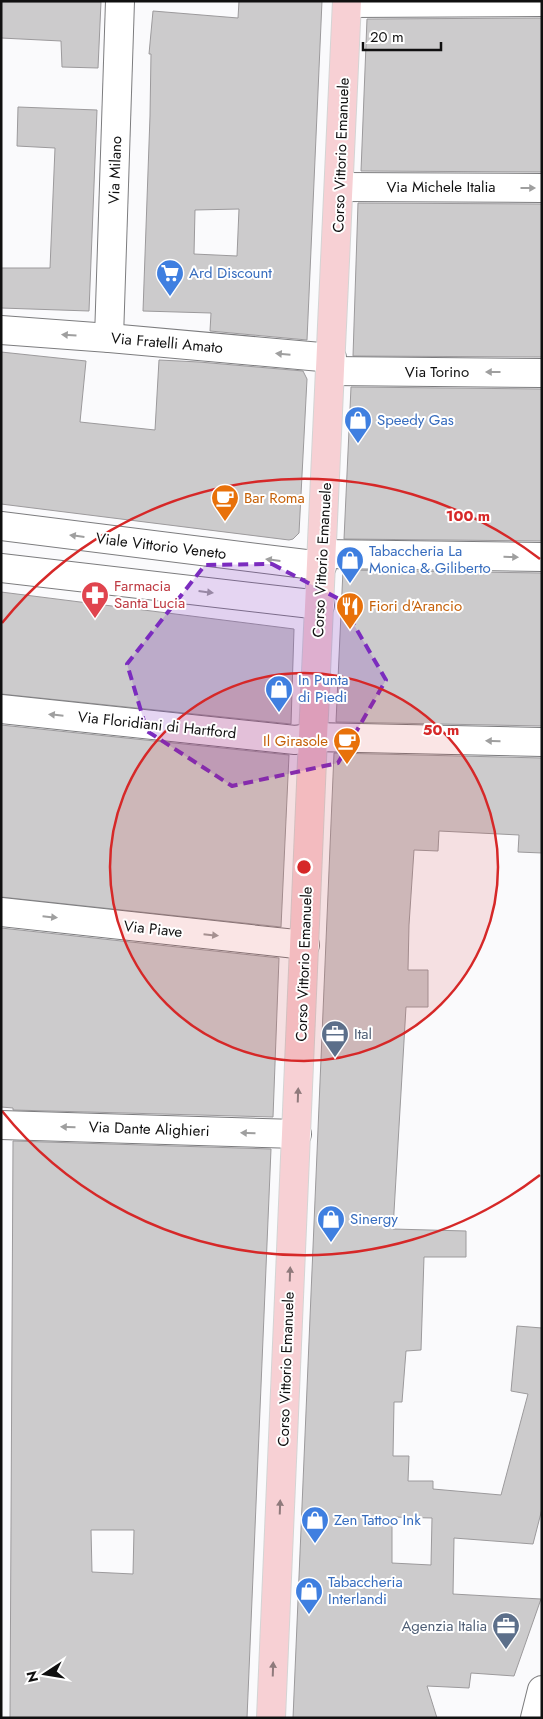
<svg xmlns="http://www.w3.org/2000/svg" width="543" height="1719" viewBox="0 0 543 1719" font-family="Jost,sans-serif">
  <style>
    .building { fill: #cccbcc; stroke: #9c9a9c; fill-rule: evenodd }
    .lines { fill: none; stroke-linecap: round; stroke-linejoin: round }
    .minor-casing { stroke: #7c7c7e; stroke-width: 30 }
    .major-casing { stroke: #d4d4d4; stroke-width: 30 }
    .minor { stroke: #fff; stroke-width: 28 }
    .major { stroke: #f7d0d4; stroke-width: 28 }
    .oneway { fill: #9f9f9f }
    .oneway2 { fill: #8f7a7c }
    .marked { fill: #7b2cbf; fill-opacity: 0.2; stroke: #7b2cbf; stroke-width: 4; stroke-dasharray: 10 6; stroke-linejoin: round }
    .ring { fill: none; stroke: #d62828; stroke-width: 2.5 }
    .labels { text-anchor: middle; stroke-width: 4; stroke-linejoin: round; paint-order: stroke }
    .street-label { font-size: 15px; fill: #101010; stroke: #fff }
    .shop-label { font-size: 15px; fill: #366cbe; stroke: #fff; text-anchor: start }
    .food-label { font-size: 15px; fill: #c56008; stroke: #fff; text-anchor: start }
    .health-label { font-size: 15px; fill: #be3a42; stroke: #fff; text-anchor: start }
    .service-label { font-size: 15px; fill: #4e5e75; stroke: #fff; text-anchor: start }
    .centre { fill: #d62828; stroke: #fff; stroke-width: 2.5 }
    .ring-label { font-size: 15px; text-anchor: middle; font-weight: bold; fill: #d62828; stroke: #fff; stroke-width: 4; stroke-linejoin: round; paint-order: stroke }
  </style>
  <rect width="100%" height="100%" fill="#fafafc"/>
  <!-- building -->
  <g class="building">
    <path d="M239,1h83l-15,339 -97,-9 1,-18 -68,-2 7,-195 1,-62h-2l4,-43 85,7zM239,209l-2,47 -43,-2 1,-44z"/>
    <path d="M1,2h100l-3,66 -36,-1 -1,-26 -60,-3z"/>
    <path d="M542,18v154l-181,-1 6,-152z"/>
    <path d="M18,107l79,3 -8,201 -88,-3v-40h49l5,-120 -38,-2z"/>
    <path d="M358,203l184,1v153l-189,-1z"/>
    <path d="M1,352l85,9 -6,61 75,8 4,-70 40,2 104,9 4,8 -8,154 -6,6 -4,1 -288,-36z"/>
    <path d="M351,387l191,2v152l-198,-2z"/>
    <path d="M343,570l199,3v153l-206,-4z"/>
    <path d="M1,592l293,37 -3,95 -290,-30z"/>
    <path d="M1,725l288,30 -8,172 -280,-30z"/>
    <path d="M334,753l208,5v95l-24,-1 1,-17 -80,-4 -1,20 -24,-1 -5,75 -1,45h20v37h-22l-13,222 73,2v26h-42l-3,93 -15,1 -4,51h-8l-1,54h16l-1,25h25v8l68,6 27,-101 -17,-3 6,-65 25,2v181l-9,35 -79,-6 -1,56 88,5 -27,77 -43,-3 -2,15 -42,-2 10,32h-144zM392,1517l40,1 -1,47 -39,-2z"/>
    <path d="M1,928l278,30 -6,159 -260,-7v-2l-12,-1z"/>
    <path d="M13,1141l258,8 -24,569h-237zM91,1530h43l-1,44 -41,-2z"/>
  </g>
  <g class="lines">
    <!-- minor casing -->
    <g class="minor-casing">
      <g id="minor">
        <path d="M347,3l195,-1"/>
        <path d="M340,187l202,1"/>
        <path d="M1,330l108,8 223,20"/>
        <path d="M109,338l11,-337"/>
        <path d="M331,371l211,2"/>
        <path d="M1,526l321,40"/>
        <path d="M322,554l220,3"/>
        <path d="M1,568l319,37"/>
        <path d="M1,709l294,31 18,-3 229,5"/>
        <path d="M1,912l304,33"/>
        <path d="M1,1125l296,9"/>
        <path d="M535,1718l7,-28"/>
      </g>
    </g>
    <!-- major casing -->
    <g class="major-casing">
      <path id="major" d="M271,1718l42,-981 34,-736"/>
    </g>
    <!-- minor -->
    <use href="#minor" class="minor"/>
    <!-- major -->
    <use href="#major" class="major"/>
  </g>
  <!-- one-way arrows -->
  <defs><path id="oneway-solid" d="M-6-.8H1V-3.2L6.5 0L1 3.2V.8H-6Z" transform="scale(1.25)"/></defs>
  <g class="oneway">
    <use href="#oneway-solid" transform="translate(528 188)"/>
    <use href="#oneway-solid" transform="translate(69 335) rotate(-176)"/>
    <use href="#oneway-solid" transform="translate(283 354) rotate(-175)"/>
    <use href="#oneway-solid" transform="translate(493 372) rotate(-180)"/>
    <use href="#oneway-solid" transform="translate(77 536) rotate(-173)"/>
    <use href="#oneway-solid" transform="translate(511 557) rotate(1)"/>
    <use href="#oneway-solid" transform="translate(273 560) rotate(-173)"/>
    <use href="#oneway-solid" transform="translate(206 592) rotate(7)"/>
    <use href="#oneway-solid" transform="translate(56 715) rotate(-174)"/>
    <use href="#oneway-solid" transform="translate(493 741) rotate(-179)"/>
    <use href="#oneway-solid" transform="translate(50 917) rotate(6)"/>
    <use href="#oneway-solid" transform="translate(211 935) rotate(6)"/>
    <use href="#oneway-solid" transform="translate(68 1127) rotate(-178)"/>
    <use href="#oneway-solid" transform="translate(248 1133) rotate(-178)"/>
  </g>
  <g class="oneway2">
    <use href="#oneway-solid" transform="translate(298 1095) rotate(-88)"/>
    <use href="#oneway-solid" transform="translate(290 1274) rotate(-88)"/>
    <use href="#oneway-solid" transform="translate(280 1507) rotate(-88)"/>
    <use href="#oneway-solid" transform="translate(273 1669) rotate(-88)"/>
  </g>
  <!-- marked area -->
  <path class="marked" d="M272,564l67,35 47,81 -48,83 -106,23 -85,-55 -20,-67 78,-99z"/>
  <!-- distance rings -->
  <circle cx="304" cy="867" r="194" fill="#d62828" fill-opacity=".12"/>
  <g class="ring">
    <circle cx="304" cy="867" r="194"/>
    <path d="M540 1175A388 388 0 0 1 2 1111M2 623A388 388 0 0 1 540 559"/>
  </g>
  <!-- icons -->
  <defs>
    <g id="supermarket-pin" transform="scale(1.4375)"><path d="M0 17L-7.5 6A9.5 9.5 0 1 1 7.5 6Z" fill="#3f7fe0" stroke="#fff"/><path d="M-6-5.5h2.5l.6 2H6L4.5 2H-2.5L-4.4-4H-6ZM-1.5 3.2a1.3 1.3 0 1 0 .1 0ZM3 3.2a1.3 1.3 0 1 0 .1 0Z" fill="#fff"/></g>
    <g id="shop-pin" transform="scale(1.4375)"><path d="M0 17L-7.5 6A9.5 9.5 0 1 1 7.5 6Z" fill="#3f7fe0" stroke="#fff"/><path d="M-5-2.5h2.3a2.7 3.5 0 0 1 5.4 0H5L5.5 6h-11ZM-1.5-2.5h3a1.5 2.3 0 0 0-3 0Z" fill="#fff"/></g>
    <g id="cafe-pin" transform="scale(1.4375)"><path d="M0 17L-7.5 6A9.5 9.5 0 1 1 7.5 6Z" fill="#e8710a" stroke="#fff"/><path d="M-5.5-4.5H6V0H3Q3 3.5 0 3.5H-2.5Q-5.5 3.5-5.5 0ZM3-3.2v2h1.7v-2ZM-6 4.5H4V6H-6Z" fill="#fff"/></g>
    <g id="pharmacy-pin" transform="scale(1.4375)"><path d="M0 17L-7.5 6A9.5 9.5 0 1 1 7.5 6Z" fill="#e0444e" stroke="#fff"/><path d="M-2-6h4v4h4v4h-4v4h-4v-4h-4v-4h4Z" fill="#fff"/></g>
    <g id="restaurant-pin" transform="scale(1.4375)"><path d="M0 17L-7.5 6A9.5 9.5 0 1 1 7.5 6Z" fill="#e8710a" stroke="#fff"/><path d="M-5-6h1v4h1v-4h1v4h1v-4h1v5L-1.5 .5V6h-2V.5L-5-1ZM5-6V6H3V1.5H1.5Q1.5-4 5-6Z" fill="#fff"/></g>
    <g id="office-pin" transform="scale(1.4375)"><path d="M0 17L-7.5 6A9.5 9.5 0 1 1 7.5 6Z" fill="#5c6f8a" stroke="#fff"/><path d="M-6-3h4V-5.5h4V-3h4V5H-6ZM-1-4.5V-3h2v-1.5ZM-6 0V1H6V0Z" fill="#fff"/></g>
  </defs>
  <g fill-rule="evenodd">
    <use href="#supermarket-pin" x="170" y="273"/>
    <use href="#shop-pin" x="358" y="420"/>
    <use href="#cafe-pin" x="225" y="498"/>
    <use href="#shop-pin" x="350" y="560"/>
    <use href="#pharmacy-pin" x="95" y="595"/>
    <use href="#restaurant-pin" x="350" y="606"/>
    <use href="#shop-pin" x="279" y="689"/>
    <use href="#cafe-pin" x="347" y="741"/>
    <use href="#office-pin" x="335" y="1034"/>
    <use href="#shop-pin" x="331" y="1219"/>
    <use href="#shop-pin" x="315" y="1520"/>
    <use href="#shop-pin" x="309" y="1591"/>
    <use href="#office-pin" x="506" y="1626"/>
  </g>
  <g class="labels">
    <!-- street labels -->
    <g class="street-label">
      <text transform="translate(341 155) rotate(-88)" y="5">Corso Vittorio Emanuele</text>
      <text transform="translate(115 170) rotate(-88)" y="5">Via Milano</text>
      <text x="441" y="192">Via Michele Italia</text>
      <text transform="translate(167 343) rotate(5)" y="5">Via Fratelli Amato</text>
      <text x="437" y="377">Via Torino</text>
      <text transform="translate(161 546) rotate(7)" y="5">Viale Vittorio Veneto</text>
      <text transform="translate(322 560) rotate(-87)" y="5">Corso Vittorio Emanuele</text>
      <text transform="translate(157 725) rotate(6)" y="5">Via Floridiani di Hartford</text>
      <text transform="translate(153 929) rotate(6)" y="5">Via Piave</text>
      <text transform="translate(304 964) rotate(-88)" y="5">Corso Vittorio Emanuele</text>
      <text transform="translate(149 1129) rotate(2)" y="5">Via Dante Alighieri</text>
      <text transform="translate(286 1369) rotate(-88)" y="5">Corso Vittorio Emanuele</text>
    </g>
    <!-- shop labels -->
    <g class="shop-label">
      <text x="189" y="278">Ard Discount</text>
      <text x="377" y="425">Speedy Gas</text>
      <text x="369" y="556">Tabaccheria La<tspan x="369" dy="17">Monica &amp; Giliberto</tspan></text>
      <text x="298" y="685">In Punta<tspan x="298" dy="17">di Piedi</tspan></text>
      <text x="350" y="1224">Sinergy</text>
      <text x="334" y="1525">Zen Tattoo Ink</text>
      <text x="328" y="1587">Tabaccheria<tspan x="328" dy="17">Interlandi</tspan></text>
    </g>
    <!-- food labels -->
    <g class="food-label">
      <text x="244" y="503">Bar Roma</text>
      <text x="369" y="611">Fiori d'Arancio</text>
      <text x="328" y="746" text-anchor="end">Il Girasole</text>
    </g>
    <!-- health labels -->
    <g class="health-label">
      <text x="114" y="591">Farmacia<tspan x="114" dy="17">Santa Lucia</tspan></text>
    </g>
    <!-- service labels -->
    <g class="service-label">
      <text x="354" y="1039">Ital</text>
      <text x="487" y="1631" text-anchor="end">Agenzia Italia</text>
    </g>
  </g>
  <circle cx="304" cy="867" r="8" class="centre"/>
  <g class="ring-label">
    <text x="468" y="521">100 m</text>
    <text x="441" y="735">50 m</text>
  </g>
  <!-- border -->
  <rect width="543" height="1719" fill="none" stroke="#101010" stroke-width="5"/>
  <!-- north arrow -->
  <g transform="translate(45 1674) rotate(258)" stroke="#ffffff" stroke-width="4" paint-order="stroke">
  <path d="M0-4L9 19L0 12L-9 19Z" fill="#101010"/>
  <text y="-8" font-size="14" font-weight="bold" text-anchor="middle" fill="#101010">N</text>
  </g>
  <!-- scale -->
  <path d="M363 42v8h78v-8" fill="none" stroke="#101010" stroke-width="2.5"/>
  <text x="370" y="42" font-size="15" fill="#101010" stroke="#ffffff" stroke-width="4" paint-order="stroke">20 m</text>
</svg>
